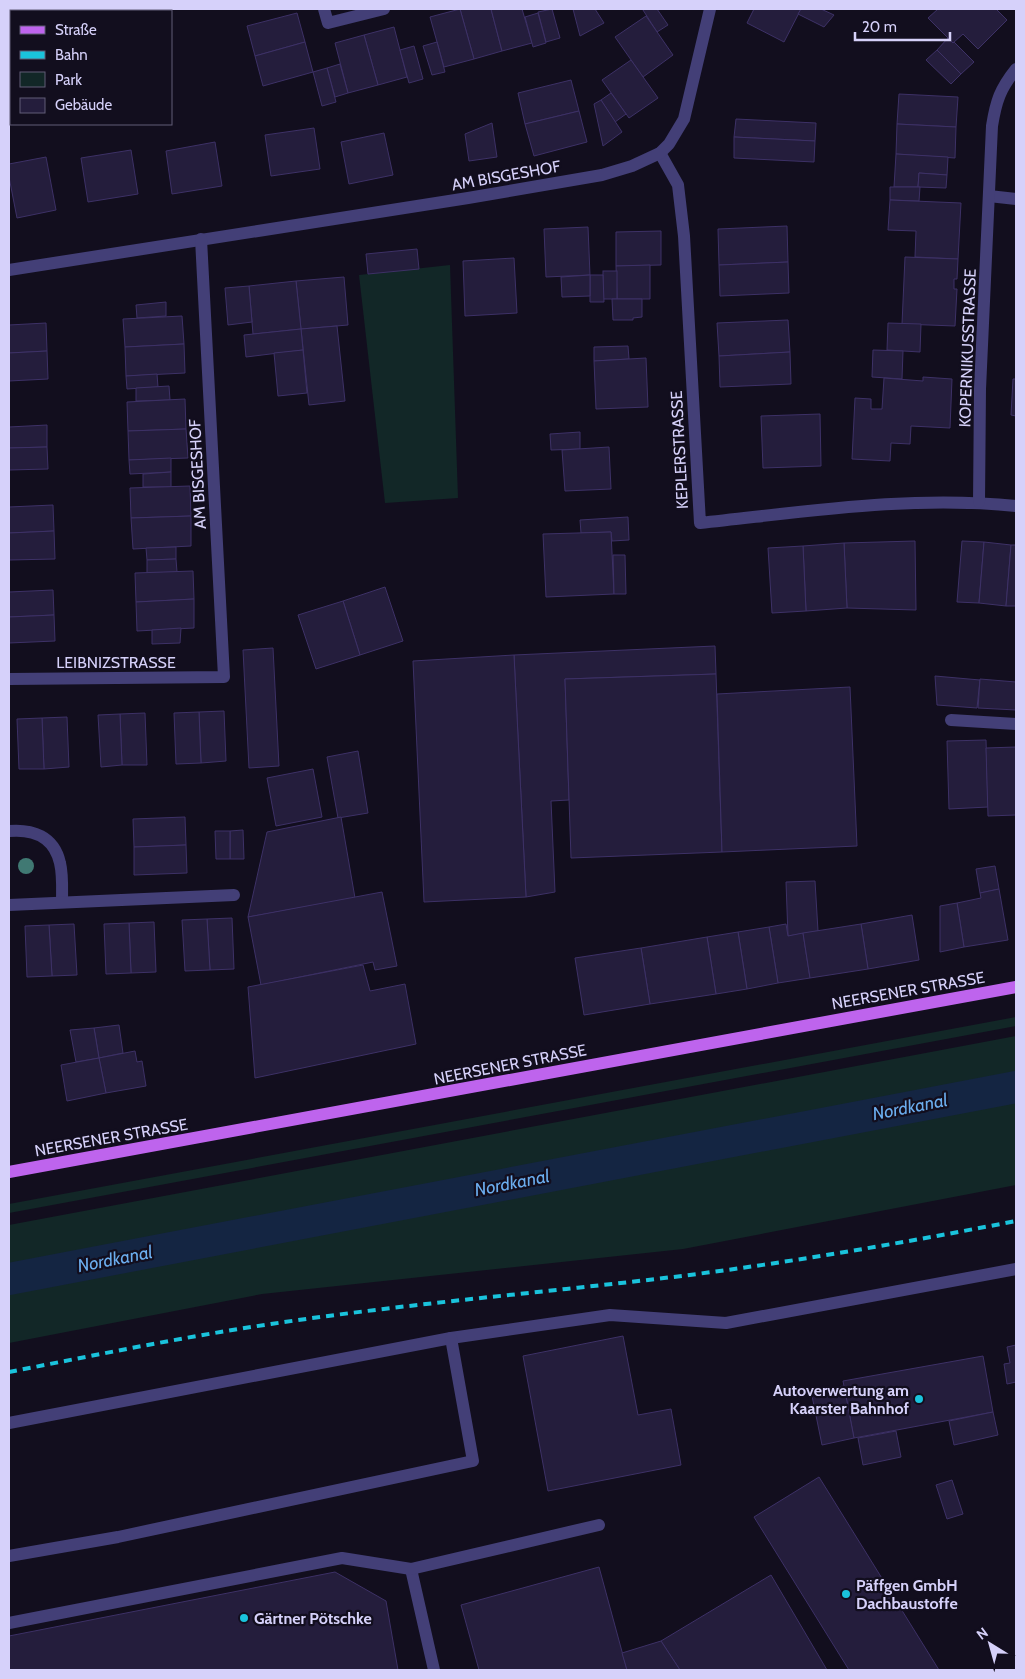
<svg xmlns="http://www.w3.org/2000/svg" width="1025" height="1679" viewBox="0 0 1025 1679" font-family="Cabin,sans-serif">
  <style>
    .green { fill: #122727 }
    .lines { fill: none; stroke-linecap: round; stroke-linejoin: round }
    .canal { stroke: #142542; stroke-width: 32 }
    .building { fill: #241d3c; stroke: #3d3166 }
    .minor { stroke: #433f77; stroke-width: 12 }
    .major { stroke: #be64ed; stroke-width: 12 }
    .rail { stroke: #1ac3dc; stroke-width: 4; stroke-dasharray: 8 6; stroke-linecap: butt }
    .tree { fill: #407973 }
    .poi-dot { fill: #1ac3dc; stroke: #120e1e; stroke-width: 2 }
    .labels { text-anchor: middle; stroke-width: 4.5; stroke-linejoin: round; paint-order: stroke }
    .street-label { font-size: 16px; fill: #d6d1fa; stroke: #120e1e }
    .poi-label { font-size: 16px; font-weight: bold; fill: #d6d1fa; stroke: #120e1e; text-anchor: start }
    .water-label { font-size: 18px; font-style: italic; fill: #6badee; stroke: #120e1e }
  </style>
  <rect width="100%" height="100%" fill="#120e1e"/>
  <!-- green -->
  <g class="green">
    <path d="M450,265l8,233 -73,5 -26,-228z"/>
    <path d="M1016,1017v9l-1007,187v-9z"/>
    <path d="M1016,1036v149l-333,64 -421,45 -253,49v-118z"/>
  </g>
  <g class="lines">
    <!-- canal -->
    <path class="canal" d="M9,1279l1007,-192"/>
  </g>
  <!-- building -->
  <g class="building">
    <path d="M110,9h57l-9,2h-47z"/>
    <path d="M460,9h31l11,42 -28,8z"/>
    <path d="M460,9l14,50 -30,8 -14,-50z"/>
    <path d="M491,9h31l10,34 -30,8z"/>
    <path d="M552,9l8,29 -14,4 -8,-30z"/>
    <path d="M573,9h22l9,14 -24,13z"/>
    <path d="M644,9h13l11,16 -11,7 -14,-22z"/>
    <path d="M754,9h47l-17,33 -37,-19z"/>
    <path d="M801,9h20l13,6 -10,12 -26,-13z"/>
    <path d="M938,9h58l11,11 -29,29 -15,-15 -10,9 -25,-25z"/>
    <path d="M297,13l8,29 -50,14 -8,-30z"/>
    <path d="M538,13l8,30 -13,4 -8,-30z"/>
    <path d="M646,16l27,39 -30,22 -28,-40z"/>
    <path d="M394,27l13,50 -29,8 -14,-50z"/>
    <path d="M364,35l14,50 -30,8 -13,-50z"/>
    <path d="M948,38l5,5 1,-1 20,20 -13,12 -24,-24z"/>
    <path d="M305,42l8,30 -50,14 -8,-30z"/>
    <path d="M437,42l8,30 -13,3 -9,-29z"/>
    <path d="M414,46l9,33 -14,4 -9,-33z"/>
    <path d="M937,50l24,24 -10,10 -25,-24z"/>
    <path d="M631,60l27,38 -29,20 -27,-38z"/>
    <path d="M340,64l8,29 -13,4 -8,-29z"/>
    <path d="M327,68l9,34 -14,4 -9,-34z"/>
    <path d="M571,80l8,31 -54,13 -7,-31z"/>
    <path d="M611,93l15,21 -11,8 -14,-22z"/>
    <path d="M899,94l59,3 -2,30 -59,-3z"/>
    <path d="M601,100l21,32 -19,14 -9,-42z"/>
    <path d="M579,111l8,31 -53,14 -9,-32z"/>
    <path d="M736,119l80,4 -1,18 -81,-4z"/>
    <path d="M492,123l5,34 -28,4 -4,-27z"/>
    <path d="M897,124l59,3 -1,31 -59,-4z"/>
    <path d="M314,128l6,41 -49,7 -6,-41z"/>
    <path d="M384,133l9,42 -44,9 -8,-42z"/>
    <path d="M734,137l81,4 -1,21 -80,-4z"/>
    <path d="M215,142l7,44 -50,8 -6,-43z"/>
    <path d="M131,150l7,44 -50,8 -7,-44z"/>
    <path d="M896,154l52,3 -1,18 -28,-2 -1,14h-24z"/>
    <path d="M46,157l10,53 -39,8 -8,-41v-13z"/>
    <path d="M919,173l28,2 -1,13 -28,-1z"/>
    <path d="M890,187h30l-1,14 -29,-1z"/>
    <path d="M890,200l71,3 -3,56 -43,-2 1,-26 -28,-1z"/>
    <path d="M787,226l1,36 -69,3 -1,-36z"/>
    <path d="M588,227l2,48 -44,2 -2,-48z"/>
    <path d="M661,231v34l-45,1v-34z"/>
    <path d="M417,249l2,20 -51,5 -2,-20z"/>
    <path d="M905,257l53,2 -1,20h-3v10h3l-2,37 -53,-2z"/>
    <path d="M514,258l3,55 -52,3 -2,-55z"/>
    <path d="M788,262l1,31 -69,3 -1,-31z"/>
    <path d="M650,265v34h-33l-1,-33z"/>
    <rect x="603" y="271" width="14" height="28"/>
    <path d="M590,275h13l1,27h-14z"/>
    <path d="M590,275v21l-28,1 -1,-20z"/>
    <path d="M344,277l4,48 -47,4 -5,-48z"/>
    <path d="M296,281l5,48 -48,5 -4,-48z"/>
    <path d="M249,286l3,36 -24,3 -3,-37z"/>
    <path d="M612,299h30v18l-9,1v2h-20z"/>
    <path d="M166,302v14l-29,2 -1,-13z"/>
    <path d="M182,316l2,28 -59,3 -2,-28z"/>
    <path d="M788,320l2,32 -71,4 -2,-33z"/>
    <path d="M46,323l1,28 -38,2v-28z"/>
    <path d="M888,323l33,1 -1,28 -33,-2z"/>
    <path d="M337,326l8,75 -36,4 -8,-76z"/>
    <path d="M301,329l2,21 -57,7 -2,-22z"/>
    <path d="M184,344l1,29 -59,3 -1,-29z"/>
    <path d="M628,346l1,13 -35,2v-14z"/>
    <path d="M303,350l4,43 -29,3 -4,-43z"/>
    <path d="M873,350l30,1 -1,28 -30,-2z"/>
    <path d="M47,351l1,28 -39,2v-28z"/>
    <path d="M790,352l1,32 -71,3 -1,-31z"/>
    <path d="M646,358l2,49 -52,2 -2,-48z"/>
    <path d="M157,374l1,13 -31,2 -1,-13z"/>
    <path d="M923,377l29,2 -2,49 -39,-2 -1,18 -19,-1 -1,18 -38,-2 3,-61 16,1v10h11l2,-31 39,3z"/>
    <path d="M1013,379h3v37l-5,-1z"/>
    <path d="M169,386l1,14 -34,1v-13z"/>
    <path d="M185,399l1,30 -58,2 -1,-29z"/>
    <path d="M820,414l1,52 -58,2 -2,-52z"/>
    <path d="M47,425v22l-38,1v-21z"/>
    <path d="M186,429l2,29 -59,2 -1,-29z"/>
    <path d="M580,432v17l-29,1 -1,-16z"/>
    <path d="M47,447l1,22 -39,1v-22z"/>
    <path d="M609,447l2,42 -46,2 -3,-41z"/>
    <path d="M171,458v14l-41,2 -1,-14z"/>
    <path d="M171,472v15h-28v-13z"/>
    <path d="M190,486l1,30 -60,2 -1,-30z"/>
    <path d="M53,505l1,26 -45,2v-26z"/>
    <path d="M191,516v30l-58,3 -2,-31z"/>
    <path d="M628,517l1,23 -17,1 -1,-9 -30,1 -1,-13z"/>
    <path d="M54,531l1,28 -46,1v-27z"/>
    <path d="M611,532l3,62 -68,3 -3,-63z"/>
    <path d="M915,541l1,69 -69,-2 -3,-65z"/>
    <path d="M962,541l22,1 -5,61 -22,-1z"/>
    <path d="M984,542l27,3 -5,61 -27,-3z"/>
    <path d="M844,543l3,65 -41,3 -3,-65z"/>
    <path d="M1011,545h5v61h-10z"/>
    <path d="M803,546l3,65 -34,2 -4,-65z"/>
    <path d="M176,547v12l-29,1 -1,-12z"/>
    <path d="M613,555h12l1,39h-12z"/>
    <path d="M176,559l1,13 -30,1v-13z"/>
    <path d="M193,571l1,28 -58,3 -1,-29z"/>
    <path d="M385,587l18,54 -43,14 -17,-54z"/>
    <path d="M53,590l1,25 -45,2v-25z"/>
    <path d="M194,599v29l-57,3 -1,-29z"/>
    <path d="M343,601l17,54 -44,14 -18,-54z"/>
    <path d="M54,615l1,26 -46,2v-26z"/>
    <path d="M181,628l-1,15 -28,1v-14z"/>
    <path d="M715,646l1,28 -151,5 4,121 -18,1 4,91 -29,5 -12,-242z"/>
    <path d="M273,648l6,118 -30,2 -6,-118z"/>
    <path d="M514,655l12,242 -102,5 -11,-241z"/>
    <path d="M716,674l6,178 -151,6 -6,-179z"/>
    <path d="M935,676l45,4 -3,28 -40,-3z"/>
    <path d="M980,679l36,3v28l-38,-2z"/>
    <path d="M850,687l7,159 -135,6 -5,-158z"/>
    <path d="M224,711l2,50 -25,2 -2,-51z"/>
    <path d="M199,712l2,51 -25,1 -2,-51z"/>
    <path d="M145,713l2,52h-25l-2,-51z"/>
    <path d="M120,714l2,51 -21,2 -3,-52z"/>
    <path d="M67,717l2,50 -25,2 -2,-51z"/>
    <path d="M42,718l2,51h-25l-2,-50z"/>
    <path d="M986,740l2,67 -39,2 -2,-68z"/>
    <path d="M1016,747v68l-28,1 -2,-68z"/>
    <path d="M358,751l10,62 -30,5 -11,-61z"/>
    <path d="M313,769l9,48 -46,9 -9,-48z"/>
    <path d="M185,817l1,28 -52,2 -1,-28z"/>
    <path d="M341,817l14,81 -107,19 19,-85z"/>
    <path d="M243,830l1,29h-14v-28z"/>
    <path d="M215,831h15v28h-14z"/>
    <path d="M186,845l1,28 -53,2v-28z"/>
    <path d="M995,866l4,23 -19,4 -4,-24z"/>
    <path d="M815,881l3,50 -30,5 -2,-54z"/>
    <path d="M999,889l9,51 -44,7 -7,-44 24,-5 -1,-5z"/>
    <path d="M382,892l15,74 -22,4 -2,-8 -112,23 -13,-68z"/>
    <path d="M957,903l7,44 -24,5v-46z"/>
    <path d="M912,915l7,45 -51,9 -7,-45z"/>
    <path d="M232,918l2,51 -24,1 -3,-51z"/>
    <path d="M207,919l3,51 -25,1 -3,-51z"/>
    <path d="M154,922l2,50 -25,1 -2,-50z"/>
    <path d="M129,923l2,50 -25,1 -2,-50z"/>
    <path d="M74,924l3,51 -25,1 -3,-51z"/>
    <path d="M786,924l2,12 15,-3 7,45 -32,5 -9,-56z"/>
    <path d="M861,924l7,45 -58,9 -7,-45z"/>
    <path d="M49,925l3,51 -25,1 -2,-51z"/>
    <path d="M769,927l9,56 -31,6 -9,-57z"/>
    <path d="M738,932l9,57 -31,5 -9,-57z"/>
    <path d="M707,937l9,57 -66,10 -9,-56z"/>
    <path d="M641,948l9,56 -66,11 -9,-57z"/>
    <path d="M363,965l7,26 35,-7 11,60 -161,34 -7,-91z"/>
    <path d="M119,1025l4,28 -24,5 -5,-30z"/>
    <path d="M94,1028l5,30 -23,4 -6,-32z"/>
    <path d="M135,1051l2,11 5,-1 4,25 -40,7 -7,-35z"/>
    <path d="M99,1058l7,35 -39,8 -6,-36z"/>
    <path d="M623,1336l15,79 33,-6 10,56 -133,26 -25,-135z"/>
    <path d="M1016,1345v37l-9,2 -3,-20 6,-1 -3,-16z"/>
    <path d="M983,1356l10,56 -139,26 -11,-57z"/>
    <path d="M844,1386l10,52 -32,7 -11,-54z"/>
    <path d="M993,1412l5,23 -44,10 -5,-24z"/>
    <path d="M896,1431l5,26 -38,8 -5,-27z"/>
    <path d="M819,1477l120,193h-90l-95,-153z"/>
    <path d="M952,1480l11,34 -16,5 -11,-34z"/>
    <path d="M599,1567l28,103h-148l-18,-65z"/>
    <path d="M335,1572l51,29 12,69h-389v-34z"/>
    <path d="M771,1575l56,95h-147l-19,-29z"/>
    <path d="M661,1641l19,29h-53l-5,-17z"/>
  </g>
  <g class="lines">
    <!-- minor -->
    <g class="minor">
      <path d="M324,9l4,14 56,-14"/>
      <path d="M660,153l18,32 6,51 16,287c105,-11 210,-28 316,-17"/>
      <path d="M989,196l27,3"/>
      <path d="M9,270l459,-72 134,-23 30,-9 28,-13 9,-9 15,-25 26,-110"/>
      <path d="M979,502l1,-113 12,-263c4,-25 8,-37 24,-57"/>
      <path d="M9,679l215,-2 -23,-438"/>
      <path d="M951,720l65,4"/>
      <path d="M9,831c23,-2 45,5 51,32 3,12 2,27 2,39"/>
      <path d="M9,905l225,-10"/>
      <path d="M9,1423l442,-85 159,-23 116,8 290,-54"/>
      <path d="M9,1556l109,-19 355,-76 -22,-123"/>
      <path d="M411,1569l23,101"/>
      <path d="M9,1623l333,-65 69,11 188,-44"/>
    </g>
    <!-- major -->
    <path class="major" d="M9,1172l1007,-185"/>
    <!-- rail -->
    <path class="rail" d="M9,1372c87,-17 174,-35 262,-48 133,-20 268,-31 402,-47 115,-14 229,-34 343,-56"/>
  </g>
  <!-- trees -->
  <circle class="tree" cx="26" cy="866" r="8"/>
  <!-- markers -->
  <g class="poi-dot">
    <circle cx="919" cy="1399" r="5"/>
    <circle cx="846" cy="1594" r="5"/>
    <circle cx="244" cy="1618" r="5"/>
  </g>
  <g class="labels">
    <!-- street labels -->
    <g class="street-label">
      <text transform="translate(506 175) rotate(-10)" y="6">AM BISGESHOF</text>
      <text transform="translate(967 348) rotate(-88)" y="6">KOPERNIKUSSTRASSE</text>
      <text transform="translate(679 450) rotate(-93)" y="6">KEPLERSTRASSE</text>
      <text transform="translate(197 474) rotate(-93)" y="6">AM BISGESHOF</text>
      <text x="116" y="668">LEIBNIZSTRASSE</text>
      <text transform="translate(908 990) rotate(-10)" y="6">NEERSENER STRASSE</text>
      <text transform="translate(510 1064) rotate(-11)" y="6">NEERSENER STRASSE</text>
      <text transform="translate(111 1137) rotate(-10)" y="6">NEERSENER STRASSE</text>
    </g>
    <!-- poi labels -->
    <g class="poi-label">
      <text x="909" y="1396" text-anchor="end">Autoverwertung am<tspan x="909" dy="18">Kaarster Bahnhof</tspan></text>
      <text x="856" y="1591">Päffgen GmbH<tspan x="856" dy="18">Dachbaustoffe</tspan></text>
      <text x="254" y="1624">Gärtner Pötschke</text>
    </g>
    <!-- water labels -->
    <g class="water-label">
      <text transform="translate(910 1107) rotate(-11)" y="6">Nordkanal</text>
      <text transform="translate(512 1183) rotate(-11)" y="6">Nordkanal</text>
      <text transform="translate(115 1259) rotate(-11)" y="6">Nordkanal</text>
    </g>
  </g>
  <!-- border -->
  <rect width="1025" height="1679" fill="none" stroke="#d6d1fa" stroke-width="20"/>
  <!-- legend -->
  <rect x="10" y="10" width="162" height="115" fill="#120e1e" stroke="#605c76"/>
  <rect x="20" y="26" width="25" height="8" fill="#be64ed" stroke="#605c76"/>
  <text x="55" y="35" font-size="15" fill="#d6d1fa">Straße</text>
  <rect x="20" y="51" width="25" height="8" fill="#1ac3dc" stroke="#605c76"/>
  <text x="55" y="60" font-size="15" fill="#d6d1fa">Bahn</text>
  <rect x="20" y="72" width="25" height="15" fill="#122727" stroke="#605c76"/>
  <text x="55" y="85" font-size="15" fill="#d6d1fa">Park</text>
  <rect x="20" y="98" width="25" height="15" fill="#241d3c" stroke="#605c76"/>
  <text x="55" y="110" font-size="15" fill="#d6d1fa">Gebäude</text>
  <!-- north arrow -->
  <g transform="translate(990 1644) rotate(323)" stroke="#120e1e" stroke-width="4" paint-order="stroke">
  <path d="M0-4L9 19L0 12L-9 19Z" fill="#d6d1fa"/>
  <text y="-8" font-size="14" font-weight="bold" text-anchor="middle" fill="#d6d1fa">N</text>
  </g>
  <!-- scale -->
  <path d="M855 32v8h95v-8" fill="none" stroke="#d6d1fa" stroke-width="2.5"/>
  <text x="862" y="32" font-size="15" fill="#d6d1fa" stroke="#120e1e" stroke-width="4" paint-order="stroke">20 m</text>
</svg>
